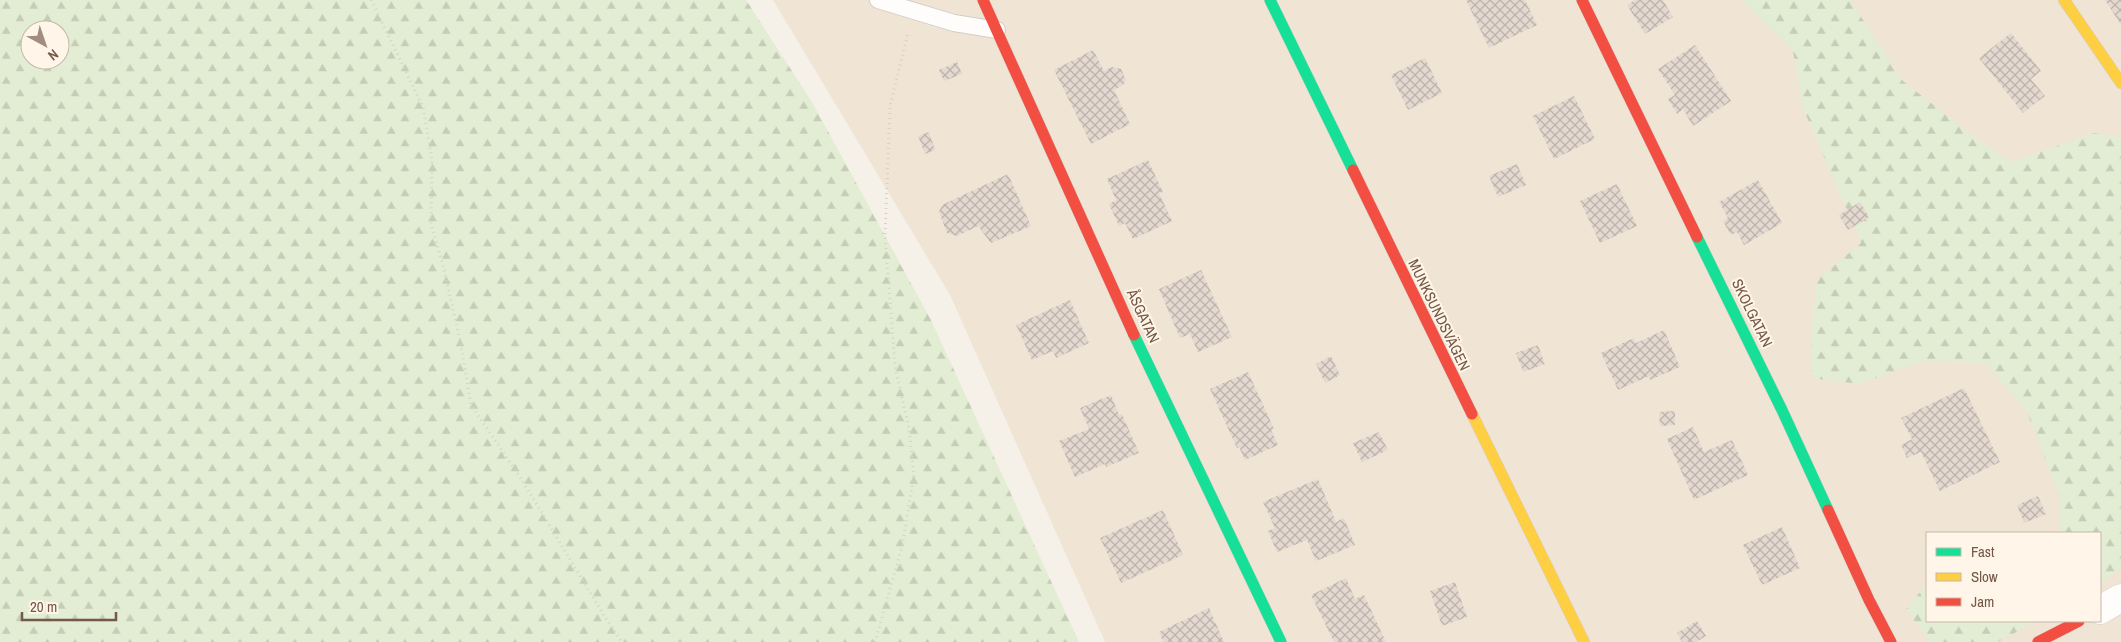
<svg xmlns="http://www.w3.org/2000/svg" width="2121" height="642" viewBox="0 0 2121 642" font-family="'Archivo Narrow',sans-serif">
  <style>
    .residential { fill: #f0e4d5; fill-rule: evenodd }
    .forest { fill: url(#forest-firs); fill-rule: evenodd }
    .building { fill: url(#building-cross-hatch) }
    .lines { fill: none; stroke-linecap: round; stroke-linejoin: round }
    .lane-casing { stroke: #d4cdc6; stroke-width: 18 }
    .street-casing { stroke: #d4cdc6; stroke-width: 29 }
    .fast-casing { stroke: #d5cdc5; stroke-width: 12 }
    .slow-casing { stroke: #d5cdc5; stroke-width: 12 }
    .jam-casing { stroke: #d5cdc5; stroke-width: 12 }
    .path { stroke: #d8d0c9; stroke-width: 3; stroke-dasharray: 1 4; stroke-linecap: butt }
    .lane { stroke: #fefdfc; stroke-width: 16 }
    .street { stroke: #fefdfc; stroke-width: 28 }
    .fast { stroke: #16e098; stroke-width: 11 }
    .slow { stroke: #ffcf43; stroke-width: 11 }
    .jam { stroke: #f24e42; stroke-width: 11 }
    .labels { text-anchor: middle; stroke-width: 4; stroke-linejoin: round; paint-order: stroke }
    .street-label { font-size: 15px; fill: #745848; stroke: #fff6e9 }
  </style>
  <defs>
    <pattern id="forest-firs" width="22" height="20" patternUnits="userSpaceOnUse" patternTransform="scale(1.25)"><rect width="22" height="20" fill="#e2edd3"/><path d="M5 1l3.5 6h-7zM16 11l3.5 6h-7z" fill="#c5cdb7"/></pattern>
    <pattern id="building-cross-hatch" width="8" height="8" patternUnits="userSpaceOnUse" patternTransform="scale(1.25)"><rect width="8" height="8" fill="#e3d9d0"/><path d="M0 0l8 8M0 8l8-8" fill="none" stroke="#bdb3ab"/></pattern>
  </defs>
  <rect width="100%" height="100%" fill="#f6f1e8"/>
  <!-- residential -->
  <path class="residential" d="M773,0h1348v642h-1016l-155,-347zM1927,533h173v88h-173z"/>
  <!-- forest -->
  <g class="forest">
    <path d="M0,0h746l66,102 119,218 148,322h-1079zM30,30h30v30h-30z"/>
    <path d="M1741,0h109l53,81 61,48 46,33 84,-29 27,4v431l-21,17v-52h-40l-1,-38 -32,-83 -42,-49 -63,-2 -62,23 -49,-6v-46l6,-52 44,-37 -58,-135 -10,-57z"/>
    <path d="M1927,584v37h110l-39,21h-68l-24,-33z"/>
  </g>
  <!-- building -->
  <g class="building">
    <path d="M1466,0h59l12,25 -48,23z"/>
    <path d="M1635,0h28l10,17 -28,17 -18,-29z"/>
    <path d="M2105,0h16v25z"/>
    <path d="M2011,33l30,38 -10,8 14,17 -22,17 -44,-55z"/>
    <path d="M1695,45l36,56 -38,25 -10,-17 -6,5 -9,-15 7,-4 -17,-26z"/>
    <path d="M1093,50l11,21 8,-4 9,2 5,11 -3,5 -9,5 16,34 -39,20 -37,-74z"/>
    <path d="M1425,58l17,35 -34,17 -17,-35z"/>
    <path d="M957,62l5,12 -18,7 -5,-11z"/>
    <path d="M1574,96l21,43 -41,20 -21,-43z"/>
    <path d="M929,132l6,18 -10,4 -7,-18z"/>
    <path d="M1148,160l15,32 -4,1 13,28 -39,18 -8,-16 -6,3 -10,-22 7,-4 -9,-21z"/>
    <path d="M1517,164l9,21 -28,12 -9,-21z"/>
    <path d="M1008,174l23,52 -40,17 -13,-17 -21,10 -10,-3 -8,-21 3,-7z"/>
    <path d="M1758,180l24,43 -38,22 -7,-13 -6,3 -8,-14 5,-3 -9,-16z"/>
    <path d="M1617,184l20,42 -37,17 -20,-42z"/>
    <path d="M1860,202l9,15 -21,13 -9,-15z"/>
    <path d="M1201,270l31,67 -34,15 -8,-18 -10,4 -21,-49z"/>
    <path d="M1070,300l19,43 -33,15 -3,-7 -21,9 -16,-35z"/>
    <path d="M1664,330l16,37 -30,13 -1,-4 -31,14 -17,-37 33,-15 2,5z"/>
    <path d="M1538,345l7,19 -22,8 -7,-19z"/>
    <path d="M1331,356l9,19 -15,8 -9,-19z"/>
    <path d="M1248,372l26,57 -3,1 7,15 -33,15 -6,-13 -2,1 -27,-59z"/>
    <path d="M1964,388l36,74 -60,29 -19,-39 -14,6 -6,-13 11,-6 -11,-21z"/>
    <path d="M1111,395l8,20 3,-1 17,39 -33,14 -1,-3 -30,13 -16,-36 30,-12 -9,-21z"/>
    <path d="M1675,411v14l-15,1 -1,-14z"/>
    <path d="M1693,427l11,25 28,-12 16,35 -54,25 -27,-61z"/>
    <path d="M1379,432l9,18 -26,12 -9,-19z"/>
    <path d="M1318,479l18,43 8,-4 11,27 -39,16 -9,-21 -30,12 -9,-21 7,-3 -12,-26z"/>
    <path d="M2038,496l8,18 -22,9 -7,-18z"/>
    <path d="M1163,510l20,45 -62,28 -21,-45z"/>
    <path d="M1782,527l18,41 -38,17 -19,-40z"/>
    <path d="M1346,578l9,21 9,-4 22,47h-52l-23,-47z"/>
    <path d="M1455,582l12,35 -25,9 -12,-35z"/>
    <path d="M1209,608l15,34h-61l-4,-10z"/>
    <path d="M1697,621l9,15 -10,6h-14l-5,-9z"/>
  </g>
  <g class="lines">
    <!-- lane casing -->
    <g class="lane-casing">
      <path id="lane" d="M878,0l76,23 43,7"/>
    </g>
    <!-- street casing -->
    <g class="street-casing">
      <path id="street" d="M2100,610l21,-12"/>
    </g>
    <!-- fast casing -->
    <g class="fast-casing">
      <g id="fast">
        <path d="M1270,0l83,170"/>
        <path d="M1697,237l85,173 46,100"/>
        <path d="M1134,335l147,307"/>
      </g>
    </g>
    <!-- slow casing -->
    <g class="slow-casing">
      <g id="slow">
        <path d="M2064,0l57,83"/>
        <path d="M1472,414l112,228"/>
      </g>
    </g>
    <!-- jam casing -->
    <g class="jam-casing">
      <g id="jam">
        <path d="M983,0l151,335"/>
        <path d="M1582,0l115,237"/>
        <path d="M1353,170l119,244"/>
        <path d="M1828,510l41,90 22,42"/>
        <path d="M2038,642l41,-21"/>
      </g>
    </g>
    <!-- path -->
    <g class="path">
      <path d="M371,0l52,107 9,52 -1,65 13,45 17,76 10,60 51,75 81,134 19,28"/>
      <path d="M875,642l27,-95 12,-72 -5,-47 -14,-61 -10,-132 5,-129 18,-73"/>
    </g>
    <!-- lane -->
    <use href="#lane" class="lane"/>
    <!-- street -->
    <use href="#street" class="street"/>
    <!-- fast -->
    <use href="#fast" class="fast"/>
    <!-- slow -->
    <use href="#slow" class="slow"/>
    <!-- jam -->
    <use href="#jam" class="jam"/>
  </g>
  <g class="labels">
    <!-- street labels -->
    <g class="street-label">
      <text transform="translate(1752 313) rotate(64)" y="5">SKOLGATAN</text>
      <text transform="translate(1439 315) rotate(64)" y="5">MUNKSUNDSVÄGEN</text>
      <text transform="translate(1143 316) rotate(65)" y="5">ÅSGATAN</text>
    </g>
  </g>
  <!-- legend -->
  <rect x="1926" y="532" width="175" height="90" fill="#fff6e9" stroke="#c7b7a9"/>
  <rect x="1936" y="548" width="25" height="8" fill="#16e098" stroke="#c7b7a9"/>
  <text x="1971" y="557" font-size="15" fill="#745848">Fast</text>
  <rect x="1936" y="573" width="25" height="8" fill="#ffcf43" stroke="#c7b7a9"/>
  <text x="1971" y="582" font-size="15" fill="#745848">Slow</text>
  <rect x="1936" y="598" width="25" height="8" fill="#f24e42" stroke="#c7b7a9"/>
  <text x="1971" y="607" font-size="15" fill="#745848">Jam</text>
  <!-- north arrow -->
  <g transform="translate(45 45) rotate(140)"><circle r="24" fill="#fff6e9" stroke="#c7b7a9"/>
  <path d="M0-4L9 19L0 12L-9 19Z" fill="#a28e80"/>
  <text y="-8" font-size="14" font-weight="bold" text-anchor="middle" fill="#745848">N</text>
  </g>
  <!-- scale -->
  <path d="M22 612v8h94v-8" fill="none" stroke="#745848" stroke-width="2.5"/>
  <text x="30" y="612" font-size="15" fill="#745848" stroke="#fff6e9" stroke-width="4" paint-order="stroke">20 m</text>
</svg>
